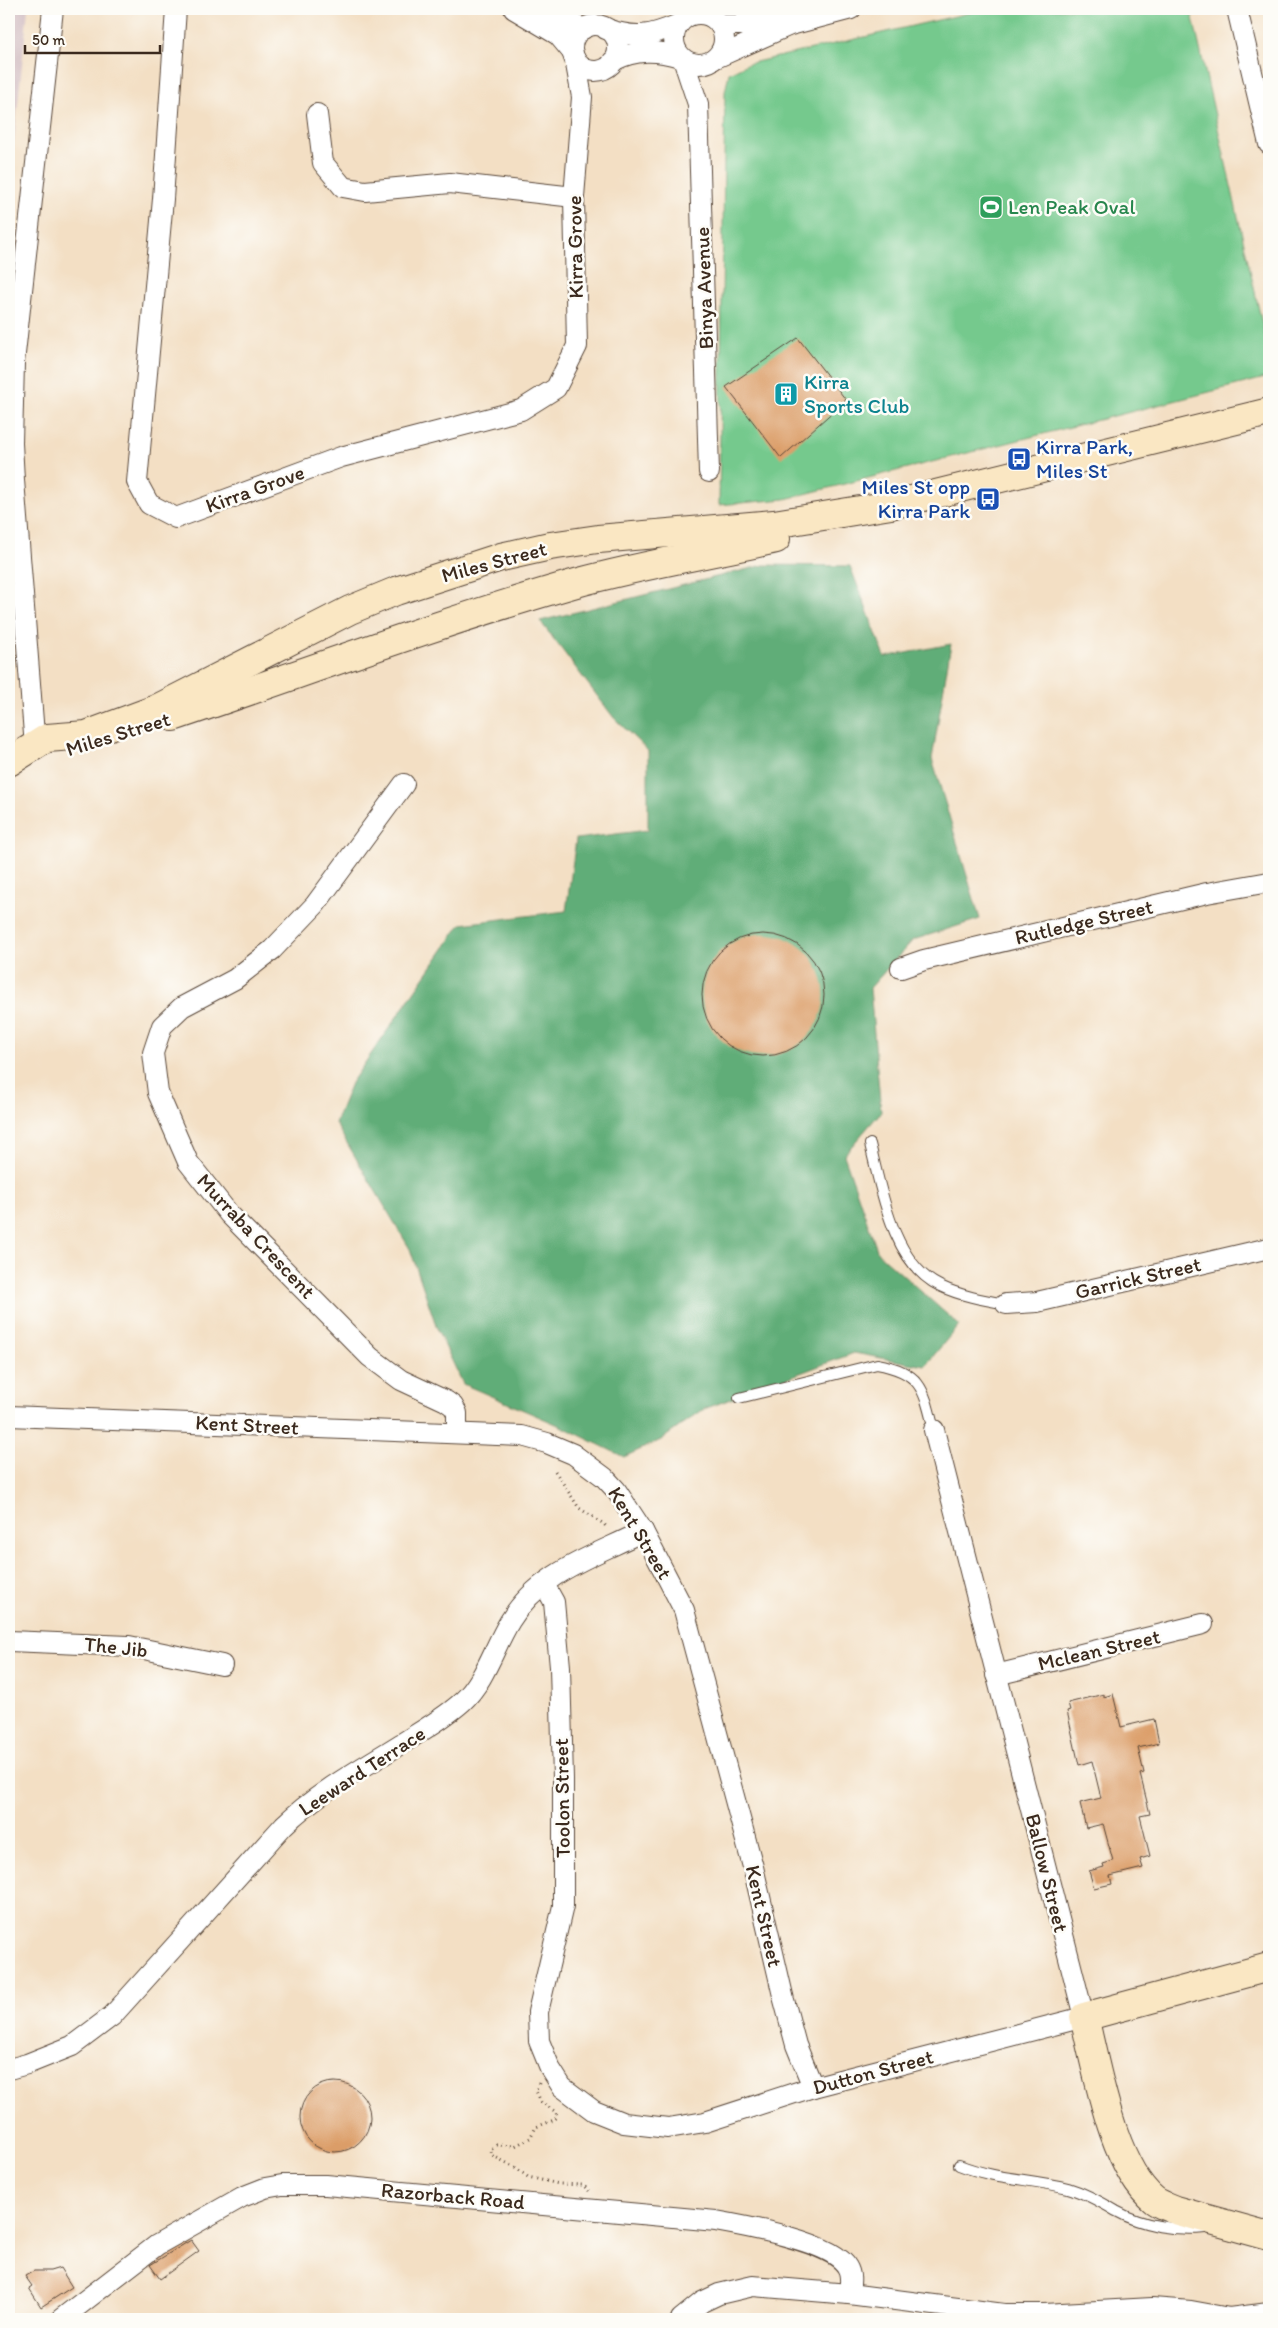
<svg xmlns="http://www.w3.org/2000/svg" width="1278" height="2328" viewBox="0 0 1278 2328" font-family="Itim,sans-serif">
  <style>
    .industrial { fill: #d2bec3 }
    .green { fill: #75c98d; stroke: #587a56 }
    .forest { fill: #60ad78; stroke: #4e6c4b }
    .building { fill: #db9d68 }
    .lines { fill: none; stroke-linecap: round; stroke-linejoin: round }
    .lane-casing { stroke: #574537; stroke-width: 12 }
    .street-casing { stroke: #574537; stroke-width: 22 }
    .secondary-casing { stroke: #574537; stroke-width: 30 }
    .path { stroke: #574537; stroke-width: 3; stroke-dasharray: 1 4; stroke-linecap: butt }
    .lane { stroke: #fff; stroke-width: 10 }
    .street { stroke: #fff; stroke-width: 20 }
    .secondary { stroke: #fae7c3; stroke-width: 28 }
    .labels { text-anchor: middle; stroke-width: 5; stroke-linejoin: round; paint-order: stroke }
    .leisure-label { font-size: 21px; fill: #27864d; stroke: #fdfcf7; text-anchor: start }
    .street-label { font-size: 21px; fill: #3b2a1e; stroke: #fdfcf7 }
    .culture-label { font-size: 21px; fill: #0d838f; stroke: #fdfcf7; text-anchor: start }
    .transit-label { font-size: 21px; fill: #164399; stroke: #fdfcf7; text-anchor: start }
  </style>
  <rect width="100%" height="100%" fill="#fdfcf7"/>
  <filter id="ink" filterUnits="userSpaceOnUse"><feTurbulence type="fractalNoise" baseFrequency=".02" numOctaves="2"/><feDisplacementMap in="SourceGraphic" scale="10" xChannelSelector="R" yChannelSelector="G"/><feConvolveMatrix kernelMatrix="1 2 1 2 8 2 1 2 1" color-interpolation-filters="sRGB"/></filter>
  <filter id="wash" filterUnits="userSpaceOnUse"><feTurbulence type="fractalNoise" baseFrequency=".0096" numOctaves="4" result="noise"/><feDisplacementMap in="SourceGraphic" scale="20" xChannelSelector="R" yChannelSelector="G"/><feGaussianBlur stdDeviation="1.12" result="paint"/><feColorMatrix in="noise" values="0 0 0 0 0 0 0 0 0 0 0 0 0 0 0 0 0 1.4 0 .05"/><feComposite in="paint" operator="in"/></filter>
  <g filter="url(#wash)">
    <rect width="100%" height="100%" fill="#f3dfc4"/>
    <!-- industrial -->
    <path class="industrial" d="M9,9h19l-19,179z"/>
    <!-- green -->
    <path class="green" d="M986,9h205l78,345v23l-484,122 -66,6 6,-413 4,-19 18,-9z"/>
    <!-- forest -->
    <path class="forest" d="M764,565l86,1 35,91 66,-13 -19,115 48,160 -67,21 -43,48 11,124 -37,43 34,98 81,72 -34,41 -71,-13 -150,56 -43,31 -37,17 -61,-30 -100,-43 -25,-53 -28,-82 -75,-126 16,-40 110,-159 105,-13 10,-72 72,-9v-79l-34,-33 -74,-97z"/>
    <g id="blocks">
      <!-- building -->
      <g class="building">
        <path d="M798,338l48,62 -65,58 -55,-71z"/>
        <circle cx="763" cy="995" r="61"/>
        <path d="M1104,1694v3l9,-3 8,33 33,-8 5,24 -21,5 6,25 -4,1 10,40 -10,2 10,40 -10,3 3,9 -33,8 2,8 -18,4 -5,-17 15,-4 -1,-3 10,-3 -10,-37 -17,4 -6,-25 21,-5 -9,-37 -13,4 -12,-54 3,-1 -2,-7z"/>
        <circle cx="335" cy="2117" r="35"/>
        <path d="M191,2240l8,11 -39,28 -10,-14z"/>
        <path d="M60,2268l12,19 -31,20 -12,-19 3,-2 -7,-10 9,-5h16z"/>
      </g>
    </g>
  </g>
  <g filter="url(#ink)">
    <use href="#blocks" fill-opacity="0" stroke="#574537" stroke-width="1"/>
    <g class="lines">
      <!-- lane casing -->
      <g class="lane-casing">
        <g id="lane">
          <path d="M870,1144c11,45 23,120 70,142 21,10 44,14 66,18"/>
          <path d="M739,1398l138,-34c45,8 47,26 57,66"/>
          <path d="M959,2165c35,14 73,14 109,23 17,5 33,14 48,23 27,15 60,20 89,17"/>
        </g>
      </g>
      <!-- street casing -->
      <g class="street-casing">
        <g id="street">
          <path d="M176,9l-13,190 -26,283 12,22 27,14 165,-61 180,-47 35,-22 21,-42 -3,-149 8,-100 -7,-38"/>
          <path d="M514,9l44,26 15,18"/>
          <path d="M543,9l40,20"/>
          <path d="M1237,9l32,135"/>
          <circle cx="699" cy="39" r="25"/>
          <path d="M720,25h58"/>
          <circle cx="595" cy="48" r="23"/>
          <path d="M606,29c30,10 45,7 73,-5"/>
          <path d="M718,57l72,-32 61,-16"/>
          <path d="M683,59l15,45 11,368"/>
          <path d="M613,61c23,-12 44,-11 67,-4"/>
          <path d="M317,114l6,49 20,24 22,4 85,-8 124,14"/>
          <path d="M35,747l-21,-267 -2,-37 2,-80 39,-354"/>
          <path d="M404,784l-89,121 -43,45 -37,29 -53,28 -20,19 -9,27 5,40 30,69 41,52 141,143 31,23 45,21 7,5 4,7v20"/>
          <path d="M901,968l23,-8 283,-67 62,-11"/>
          <path d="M1006,1304l31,-2 232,-54"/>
          <path d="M9,1416l513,20 25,7 26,11 31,23 12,13 27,41 41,79 69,257 31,133 12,45 17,42"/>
          <path d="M544,1584l10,18 6,65 3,112v127l-25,106 1,29 11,27 12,19 32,24 30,12 44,5 37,-6 108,-35 271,-70 -150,-587"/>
          <path d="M9,1641l120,5 93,19"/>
          <path d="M996,1675l207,-51"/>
          <path d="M9,2069l18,-5 45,-18 40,-30 172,-191c34,-33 75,-55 115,-80 21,-13 44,-26 63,-43 23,-21 32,-55 48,-81 30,-50 85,-65 133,-90"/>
          <path d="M1229,2318l40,-5"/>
          <path d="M61,2319l96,-74 85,-48 23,-9 17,-3h44l390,36c28,5 118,21 131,46 5,8 3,18 2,27"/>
          <path d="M681,2319l21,-17 17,-8 34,-8 96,8 155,20h40l108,-6 39,3 44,8"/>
        </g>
      </g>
      <!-- secondary casing -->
      <g class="secondary-casing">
        <g id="secondary">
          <path d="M173,717c134,-45 267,-95 403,-134 65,-18 133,-29 200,-44"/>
          <path d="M9,762l38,-24 39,-3 70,-26 194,-99 46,-19 105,-34 49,-11 48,-7 176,-15 117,-19 378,-93"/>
          <path d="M1269,1967l-185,50c13,52 28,148 70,183 7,5 14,7 21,10l94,26"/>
        </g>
      </g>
      <!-- path -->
      <g class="path">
        <path d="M555,1471l24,37 25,16 3,4"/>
        <path d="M539,2083l-3,8 5,11 15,10 1,5 -3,3 -18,7 -6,11 -15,8 -19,-1 -5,4v6l24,12 13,10 31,7 24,1 6,6"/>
      </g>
      <!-- lane -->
      <use href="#lane" class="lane"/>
      <!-- street -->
      <use href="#street" class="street"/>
      <!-- secondary -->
      <use href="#secondary" class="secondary"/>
    </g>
  </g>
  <!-- icons -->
  <defs>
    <g id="stadium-square" transform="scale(1.25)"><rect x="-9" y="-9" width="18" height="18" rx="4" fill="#2e9e5b" stroke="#fdfcf7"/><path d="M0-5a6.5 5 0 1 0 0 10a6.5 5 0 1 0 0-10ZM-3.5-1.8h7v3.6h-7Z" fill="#fff"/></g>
    <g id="building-square" transform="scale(1.25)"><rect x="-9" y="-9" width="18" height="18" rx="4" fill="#0f9aa8" stroke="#fdfcf7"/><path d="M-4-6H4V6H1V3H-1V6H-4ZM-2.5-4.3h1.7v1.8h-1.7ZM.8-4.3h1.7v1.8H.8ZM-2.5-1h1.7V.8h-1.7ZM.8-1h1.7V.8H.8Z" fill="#fff"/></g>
    <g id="bus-square" transform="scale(1.25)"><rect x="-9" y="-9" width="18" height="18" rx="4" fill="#1a4fb4" stroke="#fdfcf7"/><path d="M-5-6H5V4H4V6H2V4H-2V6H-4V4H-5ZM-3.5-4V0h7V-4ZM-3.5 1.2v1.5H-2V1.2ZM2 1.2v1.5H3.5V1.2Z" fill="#fff"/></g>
  </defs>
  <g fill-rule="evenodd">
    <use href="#stadium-square" x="991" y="207"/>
    <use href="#building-square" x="786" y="394"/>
    <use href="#bus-square" x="1019" y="459"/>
    <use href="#bus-square" x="988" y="499"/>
  </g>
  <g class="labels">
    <!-- leisure labels -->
    <g class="leisure-label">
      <text x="1008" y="214">Len Peak Oval</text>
    </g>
    <!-- street labels -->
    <g class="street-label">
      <text transform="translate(575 247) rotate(-91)" y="7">Kirra Grove</text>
      <text transform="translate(704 288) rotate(-92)" y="7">Binya Avenue</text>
      <text transform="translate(255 489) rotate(-20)" y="7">Kirra Grove</text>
      <text transform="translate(494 562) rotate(-15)" y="7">Miles Street</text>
      <text transform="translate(118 734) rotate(-17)" y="7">Miles Street</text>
      <text transform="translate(1084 922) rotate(-13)" y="7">Rutledge Street</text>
      <text transform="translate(256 1236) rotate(47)" y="7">Murraba Crescent</text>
      <text transform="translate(1138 1278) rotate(-13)" y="7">Garrick Street</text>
      <text transform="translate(247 1425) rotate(3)" y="7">Kent Street</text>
      <text transform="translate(640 1533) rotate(59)" y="7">Kent Street</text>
      <text transform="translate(116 1647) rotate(6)" y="7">The Jib</text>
      <text transform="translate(1099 1650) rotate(-13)" y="7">Mclean Street</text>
      <text transform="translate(362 1771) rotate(-33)" y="7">Leeward Terrace</text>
      <text transform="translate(562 1798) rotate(-91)" y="7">Toolon Street</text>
      <text transform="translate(1047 1873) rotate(76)" y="7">Ballow Street</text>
      <text transform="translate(764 1916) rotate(77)" y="7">Kent Street</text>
      <text transform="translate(873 2072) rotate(-15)" y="7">Dutton Street</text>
      <text transform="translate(453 2196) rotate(5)" y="7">Razorback Road</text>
    </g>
    <!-- culture labels -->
    <g class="culture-label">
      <text x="804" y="389">Kirra<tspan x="804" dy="24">Sports Club</tspan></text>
    </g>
    <!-- transit labels -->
    <g class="transit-label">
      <text x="1036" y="454">Kirra Park,<tspan x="1036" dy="24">Miles St</tspan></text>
      <text x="970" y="494" text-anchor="end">Miles St opp<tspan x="970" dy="24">Kirra Park</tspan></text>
    </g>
  </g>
  <!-- margin -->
  <rect width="1278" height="2328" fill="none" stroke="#fdfcf7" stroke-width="30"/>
  <!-- scale -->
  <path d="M25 45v8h135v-8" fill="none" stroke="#3b2a1e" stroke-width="2.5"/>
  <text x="32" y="45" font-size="15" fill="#3b2a1e" stroke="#fdfcf7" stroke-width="4" paint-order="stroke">50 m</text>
</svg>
